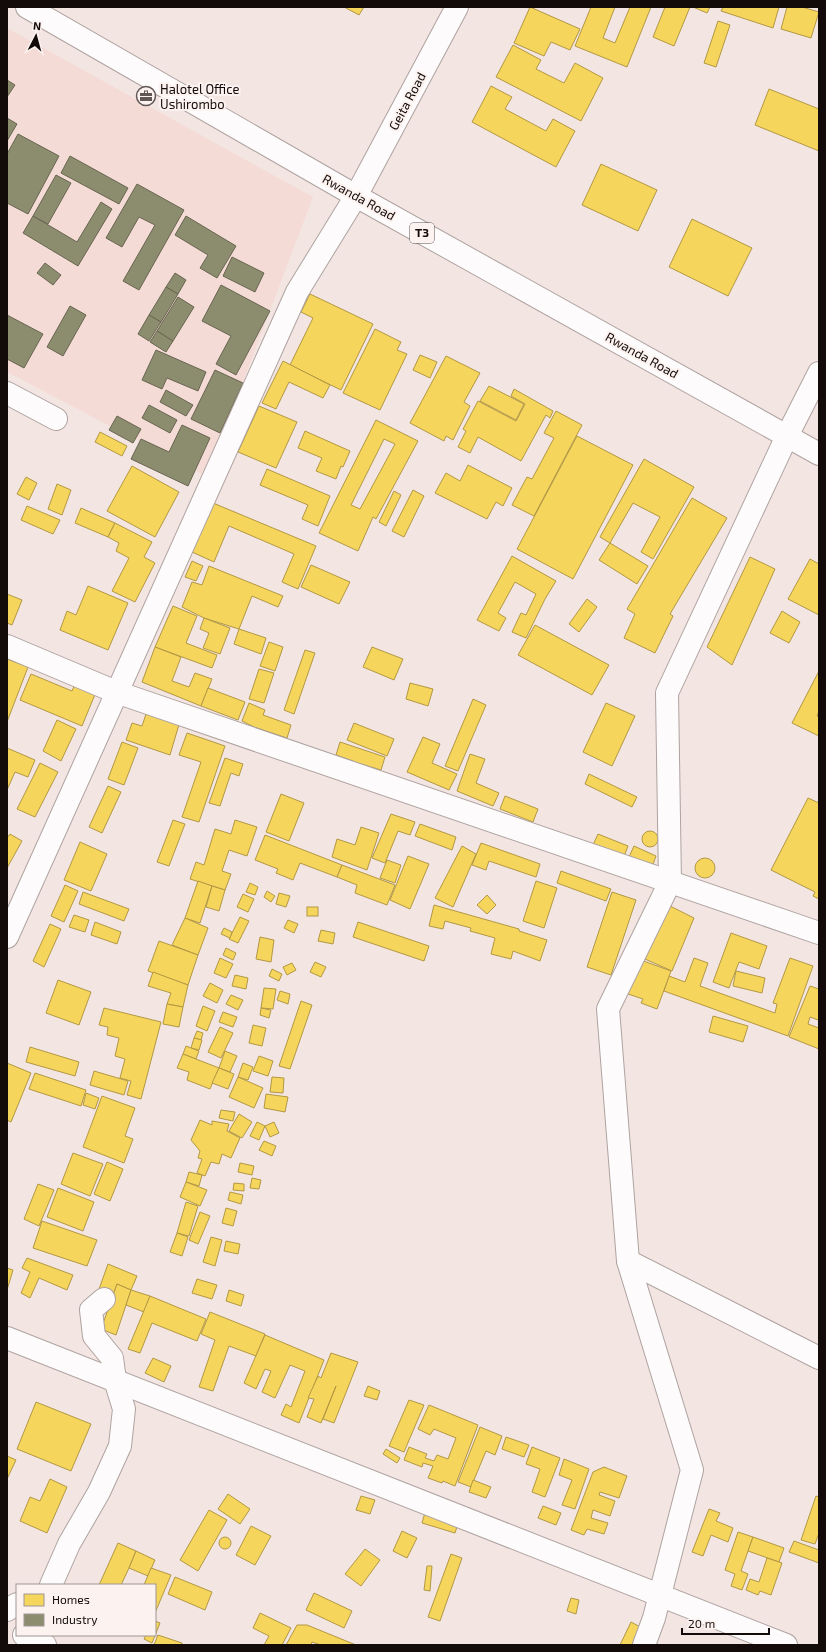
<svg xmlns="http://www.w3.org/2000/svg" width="826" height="1652" viewBox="0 0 826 1652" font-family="'Exo 2',sans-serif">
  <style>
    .built { fill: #f4dbd6 }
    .homes { fill: #f6d55c; stroke: #b29843; fill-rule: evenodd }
    .industry { fill: #8c8c6e; stroke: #686550 }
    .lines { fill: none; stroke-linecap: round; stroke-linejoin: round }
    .minor-casing { stroke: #aea3a1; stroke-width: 24 }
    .secondary-casing { stroke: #aea3a1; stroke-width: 24 }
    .trunk-casing { stroke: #aea3a1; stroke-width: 24 }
    .minor { stroke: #fdfbfb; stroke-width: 22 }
    .secondary { stroke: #fdfbfb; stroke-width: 22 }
    .trunk { stroke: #fdfbfb; stroke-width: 22 }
    .labels { text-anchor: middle; stroke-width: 4; stroke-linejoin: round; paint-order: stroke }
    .shield { fill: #fcf2ef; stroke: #59504f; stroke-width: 1 }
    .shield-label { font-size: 12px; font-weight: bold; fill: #130b0a }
    .poi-label { font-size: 13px; fill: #130b0a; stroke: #fcf2ef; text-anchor: start }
    .street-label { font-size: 13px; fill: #130b0a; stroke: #fcf2ef }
  </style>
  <rect width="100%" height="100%" fill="#f3e5e2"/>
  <!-- built -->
  <path class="built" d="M7,28l306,169 -106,280 -200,-105z"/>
  <!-- homes -->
  <g class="homes">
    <path d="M344,7h20l-5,8z"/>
    <path d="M530,7l50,22 -10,21 -19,-8 -7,14 -30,-13z"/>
    <path d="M591,7h24l-12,31 12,5 15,-36h21l-24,60 -52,-21z"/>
    <path d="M665,7h25l-16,39 -21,-9z"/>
    <path d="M693,7h17l-3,6z"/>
    <path d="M723,7h56l-6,21 -52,-17z"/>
    <path d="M787,7h15l17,5 -8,26 -30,-9z"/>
    <path d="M718,21l12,4 -14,42 -12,-4z"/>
    <path d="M513,45l28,15 -5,9 28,14 11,-20 28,15 -22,43 -85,-44z"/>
    <path d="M491,86l21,11 -7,12 41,22 7,-12 22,12 -19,36 -84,-45z"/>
    <path d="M769,89l50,20v42l-64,-26z"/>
    <path d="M601,164l56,26 -19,41 -56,-26z"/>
    <path d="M692,219l60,29 -24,48 -59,-29z"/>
    <path d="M310,294l63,30 -32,66 -51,-25 23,-47 -12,-6z"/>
    <path d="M375,329l26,13 -4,8 10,4 -27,56 -37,-17z"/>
    <path d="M420,355l17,7 -7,16 -17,-8z"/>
    <path d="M446,356l34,17 -16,29 6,4 -17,34 -7,-4 -2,5 -34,-18z"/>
    <path d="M283,361l47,24 -7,13 -34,-16 -13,27 -14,-6z"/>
    <path d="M489,386l35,18 -8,16 -36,-19z"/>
    <path d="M514,389l39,22 -3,7 -4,-3 -25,46 -43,-24 -8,16 -12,-6 8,-16 -3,-2 15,-28 38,20 9,-17 -14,-8z"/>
    <path d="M259,406l38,16 -21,46 -38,-16z"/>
    <path d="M556,411l26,14 -48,91 -22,-11 15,-28 5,2 22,-41 -10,-5z"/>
    <path d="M376,420l42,21 -42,78 -3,-2 -15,34 -39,-18zM384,439l11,5 -35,65 -9,-4z"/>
    <path d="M305,431l45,20 -7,16 -2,-1 -5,13 -20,-8 6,-13 -24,-10z"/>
    <path d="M100,432l27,14 -5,10 -27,-14z"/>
    <path d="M577,436l56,29 -60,114 -56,-30z"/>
    <path d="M644,459l50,28 -41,72 -12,-7 19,-35 -27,-14 -23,40 -10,-6z"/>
    <path d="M468,465l44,23 -9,18 -7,-4 -9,17 -52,-26 11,-20 14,8z"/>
    <path d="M132,466l47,26 -24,45 -48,-26z"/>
    <path d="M267,469l63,27 -12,30 -16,-7 6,-14 -48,-20z"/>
    <path d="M26,477l11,6 -8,17 -12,-6z"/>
    <path d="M57,484l14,6 -9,25 -14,-6z"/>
    <path d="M413,490l11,6 -20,41 -12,-6z"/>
    <path d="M394,491l7,4 -15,31 -7,-4z"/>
    <path d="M692,498l35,20 -57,96 3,2 -18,37 -31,-15 11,-24 -8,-5z"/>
    <path d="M213,503l103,43 -18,43 -16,-7 12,-28 -65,-28 -15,36 -22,-10z"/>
    <path d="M27,506l33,14 -7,14 -32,-14z"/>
    <path d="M81,508l34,15 -7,14 -33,-14z"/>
    <path d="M115,523l37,19 -8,15 11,6 -20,39 -23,-11 17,-33 -13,-7 3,-8 -11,-6z"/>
    <path d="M610,543l38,23 -11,18 -38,-24z"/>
    <path d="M512,556l44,25 -11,18 -19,39 -14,-6 9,-19 5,2 10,-21 -21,-12 -17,31 8,5 -7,13 -22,-11z"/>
    <path d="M750,557l25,12 -43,96 -25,-18z"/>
    <path d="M810,559l9,5v51l-31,-16z"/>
    <path d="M192,561l11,5 -7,15 -11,-4z"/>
    <path d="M311,565l39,17 -11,22 -38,-17z"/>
    <path d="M209,566l74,30 -5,11 -26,-11 -13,33 -35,-11 -22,-11 10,-25 10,3z"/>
    <path d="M88,586l40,17 -20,47 -48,-20 7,-19 9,4z"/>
    <path d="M7,594l15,6 -10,25 -5,-2z"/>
    <path d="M587,599l10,8 -18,25 -10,-8z"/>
    <path d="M173,606l24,10 -11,27 31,12 -5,13 -57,-21z"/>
    <path d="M782,611l18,11 -11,21 -19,-10z"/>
    <path d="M204,618l26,10 -10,26 -17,-6 6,-15 -9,-4z"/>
    <path d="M535,625l74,40 -17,30 -74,-40z"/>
    <path d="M239,629l27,9 -5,16 -27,-10z"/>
    <path d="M269,642l14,5 -8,24 -15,-5z"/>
    <path d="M155,647l26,10 -9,24 17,6 6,-14 17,6 -11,27 -59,-24z"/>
    <path d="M372,647l31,12 -9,21 -31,-13z"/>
    <path d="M305,650l10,3 -21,61 -10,-4z"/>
    <path d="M7,659l21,8 -21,55z"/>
    <path d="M259,669l15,4 -10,30 -15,-4z"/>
    <path d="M819,671v40l-2,5 2,1v19l-27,-13z"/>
    <path d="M31,674l41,17 3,-7 21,8 -14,34 -62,-26z"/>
    <path d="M410,683l23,6 -5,17 -22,-7z"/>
    <path d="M208,688l37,14 -7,18 -37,-14z"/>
    <path d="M473,699l13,6 -28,66 -13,-5z"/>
    <path d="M249,703l16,7 -2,5 28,10 -4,13 -33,-11 -12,-6z"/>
    <path d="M606,703l29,13 -23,50 -29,-14z"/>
    <path d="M147,711l33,10 -10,34 -44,-15 6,-17 10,3z"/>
    <path d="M57,720l19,9 -15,32 -18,-10z"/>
    <path d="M354,723l40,16 -7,17 -40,-16z"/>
    <path d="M187,733l38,13 -26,76 -17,-5 19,-55 -22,-7z"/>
    <path d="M423,737l17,7 -8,19 25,11 -8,16 -42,-18z"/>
    <path d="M122,742l16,6 -14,37 -16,-6z"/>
    <path d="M340,742l45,15 -4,13 -20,-6 -2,7 -8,-3 2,-7 -17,-6z"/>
    <path d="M7,748l28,12 -7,17 -13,-5 -8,18z"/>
    <path d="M470,754l15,5 -9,24 23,10 -6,13 -36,-15z"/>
    <path d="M225,758l18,6 -4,12 -8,-3 -11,33 -11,-3z"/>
    <path d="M40,763l18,9 -23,45 -18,-8z"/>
    <path d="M589,774l48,23 -5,10 -47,-23z"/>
    <path d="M108,786l13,6 -19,41 -13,-6z"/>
    <path d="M281,794l23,9 -15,38 -23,-9z"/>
    <path d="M505,796l33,13 -5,13 -33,-13z"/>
    <path d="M808,798l11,5v96l-6,-3 2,-4 -44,-22z"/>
    <path d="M391,814l24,8 -5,13 -12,-4 -13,32 -13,-5z"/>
    <path d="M173,820l12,4 -16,42 -12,-4z"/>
    <path d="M235,820l22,7 -10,29 -18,-6 -7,21 9,3 -6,16 -35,-11 6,-17 8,3 11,-36 16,5z"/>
    <path d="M420,824l36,13 -4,13 -37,-14z"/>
    <path d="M361,827l18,6 -12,37 -35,-13 5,-18 18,6z"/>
    <circle cx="650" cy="839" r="8"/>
    <path d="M10,834l12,7 -15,27v-30z"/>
    <path d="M598,834l30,12 -5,13 -31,-12z"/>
    <path d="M265,835l77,30 -5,12 -37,-14 -7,17 -17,-7 2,-4 -23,-9z"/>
    <path d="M80,842l27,12 -16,37 -27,-11z"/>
    <path d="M481,843l59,21 -4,13 -47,-16 -3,9 -14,-5z"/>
    <path d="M462,846l14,8 -23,53 -18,-9z"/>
    <path d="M634,846l22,10 -4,11 -23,-10z"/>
    <path d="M408,856l21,8 -19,45 -20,-9z"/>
    <circle cx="705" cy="868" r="10"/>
    <path d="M387,860l14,5 -6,18 -15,-5z"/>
    <path d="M342,865l53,20 -8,20 -32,-12 2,-8 -20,-8z"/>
    <path d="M561,871l50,18 -5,12 -49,-18z"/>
    <path d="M198,881l14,5 -12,37 -15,-5z"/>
    <path d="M536,881l21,7 -13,40 -21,-7z"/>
    <path d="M250,883l8,4 -3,8 -9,-3z"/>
    <path d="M65,885l13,6 -14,31 -13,-6z"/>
    <path d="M212,886l13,4 -6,21 -13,-4z"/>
    <path d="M267,891l8,5 -4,6 -7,-5z"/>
    <path d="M83,892l46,17 -5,12 -45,-17z"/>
    <path d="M612,892l24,8 -25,75 -24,-8z"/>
    <path d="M279,893l11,3 -4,11 -10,-3z"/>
    <path d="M243,894l11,5 -6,13 -11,-5z"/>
    <path d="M487,895l9,10 -9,9 -10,-9z"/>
    <path d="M434,905l85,24v2l28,9 -7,21 -27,-10 -2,8 -20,-5 4,-16 -25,-7 1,-3 -26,-7 -2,8 -14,-3z"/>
    <path d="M668,905l26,13 -22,53 -27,-12z"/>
    <rect x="307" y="907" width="11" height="9"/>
    <path d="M74,915l15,5 -4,12 -16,-5z"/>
    <path d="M240,917l9,4 -11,22 -9,-4z"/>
    <path d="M185,918l23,10 -10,27 -26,-10z"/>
    <path d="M288,920l10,4 -4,9 -10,-5z"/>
    <path d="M95,922l26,10 -4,12 -26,-9z"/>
    <path d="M358,922l71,24 -5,15 -71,-24z"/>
    <path d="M50,924l11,5 -17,38 -11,-6z"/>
    <path d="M224,928l8,4 -2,6 -9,-4z"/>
    <path d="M321,930l14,3 -2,11 -15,-3z"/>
    <path d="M731,933l36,13 -8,23 -20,-7 -10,26 -16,-6z"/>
    <path d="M260,937l14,3 -3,22 -15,-3z"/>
    <path d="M159,941l39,14 -10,30 -40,-14z"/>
    <path d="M226,948l10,5 -3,7 -10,-5z"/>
    <path d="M220,958l13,6 -7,14 -12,-5z"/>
    <path d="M694,958l14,5 -8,23 75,27 2,-9 -4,-1 17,-45 23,8 -25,70 -124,-45 5,-15 16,6z"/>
    <path d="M638,959l33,12 -14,38 -16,-6 2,-4 -18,-6z"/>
    <path d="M315,962l11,5 -5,10 -11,-5z"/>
    <path d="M292,963l4,7 -9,5 -4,-8z"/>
    <path d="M272,969l10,5 -3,7 -10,-5z"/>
    <path d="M736,971l29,7 -3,15 -29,-7z"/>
    <path d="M153,972l35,13 -5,22 -16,-3 4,-11 -23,-7z"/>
    <path d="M235,975l13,3 -2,11 -14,-3z"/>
    <path d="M58,980l33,12 -12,33 -33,-12z"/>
    <path d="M210,983l13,7 -6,13 -14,-7z"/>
    <path d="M810,986l9,3v28l-1,3 -8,-3 -2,7 11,4v21l-30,-12z"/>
    <path d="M264,988l12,1 -3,20 -12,-1z"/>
    <path d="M280,991l10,3 -2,10 -11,-4z"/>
    <path d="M231,995l12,5 -5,10 -12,-6z"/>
    <path d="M301,1001l11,4 -22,64 -11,-3z"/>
    <path d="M167,1004l16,3 -4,20 -16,-3z"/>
    <path d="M203,1006l12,5 -8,20 -11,-5z"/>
    <path d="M104,1008l57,14 -20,77 -14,-4 4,-14 -11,-3 5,-19 -10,-3 4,-18 -12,-3 1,-8 -9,-2z"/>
    <path d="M261,1008l10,2 -2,8 -9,-3z"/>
    <path d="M223,1012l14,5 -4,10 -14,-5z"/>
    <path d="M713,1016l35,10 -5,16 -34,-10z"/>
    <path d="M253,1025l13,3 -4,18 -13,-3z"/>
    <path d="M220,1027l13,6 -12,25 -13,-6z"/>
    <path d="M197,1031l6,2 -2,7 -7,-2z"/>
    <path d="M194,1038l8,2 -3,10 -8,-2z"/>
    <path d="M186,1046l13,5 -3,8 -13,-5z"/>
    <path d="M30,1047l49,15 -4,14 -49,-14z"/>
    <path d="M225,1051l12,5 -7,16 -11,-4z"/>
    <path d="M183,1054l36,14 -9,21 -23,-9 2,-8 -12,-4z"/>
    <path d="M259,1056l14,5 -5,15 -15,-5z"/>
    <path d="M7,1063l24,10 -20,49 -4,-2z"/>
    <path d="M243,1063l10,4 -5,13 -10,-3z"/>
    <path d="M219,1068l15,6 -6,15 -16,-6z"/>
    <path d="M94,1071l34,10 -4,14 -34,-10z"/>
    <path d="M35,1073l51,17 -5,16 -52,-17z"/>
    <path d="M238,1077l25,11 -9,20 -25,-11z"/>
    <path d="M272,1077l12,1 -1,15 -13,-1z"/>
    <path d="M86,1093l13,5 -4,11 -12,-4z"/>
    <path d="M266,1094l22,3 -3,15 -21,-4z"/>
    <path d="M102,1096l33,12 -10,28 8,3 -9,24 -41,-16z"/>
    <path d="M221,1110l14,2 -2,9 -14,-3z"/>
    <path d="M239,1114l13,8 -10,16 -13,-7z"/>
    <path d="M200,1120l12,5v-4l17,3 -2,7 13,7 -9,20 -9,-4 -3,10 -8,-2 -6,14 -8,-3 5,-14 -4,-1 2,-7 -9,-11z"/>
    <path d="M257,1122l8,4 -6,14 -9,-4z"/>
    <path d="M274,1122l5,11 -9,4 -5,-11z"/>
    <path d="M264,1141l12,5 -4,10 -13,-6z"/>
    <path d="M73,1153l30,11 -13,32 -29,-12z"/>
    <path d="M107,1162l16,7 -13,32 -16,-7z"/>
    <path d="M240,1163l14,3 -2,9 -14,-3z"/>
    <path d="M189,1172l13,3 -3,11 -13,-4z"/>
    <path d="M252,1178l9,2 -2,9 -9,-1z"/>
    <path d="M186,1182l21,8 -7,16 -20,-9z"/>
    <path d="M234,1183l10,1v7l-11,-1z"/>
    <path d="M38,1184l16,6 -15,36 -15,-7z"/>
    <path d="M58,1188l36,14 -11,29 -36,-14z"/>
    <path d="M230,1192l13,3 -2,9 -13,-4z"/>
    <path d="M186,1202l12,4 -9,30 -12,-3z"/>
    <path d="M226,1208l11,3 -4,15 -11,-3z"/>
    <path d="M200,1212l10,4 -12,28 -9,-4z"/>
    <path d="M42,1221l55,19 -10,26 -54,-18z"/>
    <path d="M177,1233l11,4 -6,19 -12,-4z"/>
    <path d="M211,1237l11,3 -7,26 -12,-4z"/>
    <path d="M226,1241l14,3 -2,10 -14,-3z"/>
    <path d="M27,1258l46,17 -6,15 -28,-12 -9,20 -9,-5 9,-21 -8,-4z"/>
    <path d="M108,1264l29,12 -6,14 -14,-6 -5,14 -14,-6z"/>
    <path d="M7,1268l6,2 -6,20z"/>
    <path d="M197,1279l20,6 -5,14 -20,-6z"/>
    <path d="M117,1284l14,6 -15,45 -15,-6z"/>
    <path d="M131,1290l19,6 -6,16 -18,-7z"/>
    <path d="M229,1290l15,5 -3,11 -15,-5z"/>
    <path d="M150,1296l56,23 -9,22 -45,-18 -12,30 -12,-4z"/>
    <path d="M210,1312l55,22 -9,22 -27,-10 -16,45 -14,-4 16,-47 -14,-6z"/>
    <path d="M265,1335l59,25 -25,63 -18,-8 5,-11 5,3 14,-36 -15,-6 -15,33 -13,-6 9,-21 -6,-2 -9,20 -12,-6z"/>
    <path d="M331,1353l27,9 -24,61 -11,-4 13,-33 -15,37 -14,-6 7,-18 -6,-1 10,-22 3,2z"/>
    <path d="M153,1358l18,8 -7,16 -19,-9z"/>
    <path d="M368,1386l12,5 -3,9 -13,-4z"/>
    <path d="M409,1400l15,5 -20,47 -15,-6z"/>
    <path d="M36,1402l55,22 -20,47 -54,-22z"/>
    <path d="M429,1405l49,20 -23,61 -12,-5 -1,2 -14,-5 5,-12 -10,-3 -1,4 -18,-7 5,-13 18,7 -2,4 9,3 3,-6 11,4 8,-21 -22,-9 -4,6 -12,-6z"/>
    <path d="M480,1427l22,9 -7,19 -9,-4 -15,36 -13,-5z"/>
    <path d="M506,1437l23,8 -5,12 -22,-8z"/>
    <path d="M532,1447l28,11 -15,39 -13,-5 8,-23 -14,-5z"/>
    <path d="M386,1449l14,9 -3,5 -14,-9z"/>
    <path d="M7,1456l9,4 -9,19z"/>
    <path d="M564,1459l25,10 -14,40 -13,-4 10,-25 -13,-5z"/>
    <path d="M604,1467l23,9 -8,22 -19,-6 -1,3 16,6 -5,15 -17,-6 -2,8 17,5 -4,11 -17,-5 -3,6 -13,-5 22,-58z"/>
    <path d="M50,1479l17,8 -20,46 -27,-12 10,-24 10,4z"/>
    <path d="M473,1480l18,7 -5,11 -17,-6z"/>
    <path d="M228,1494l22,15 -10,15 -22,-15z"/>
    <path d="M361,1496l14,4 -5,14 -14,-4z"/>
    <path d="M816,1496l3,1v36l-4,11 -14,-4z"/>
    <path d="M543,1506l18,7 -5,12 -18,-7z"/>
    <path d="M426,1509l33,11 -4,13 -33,-10z"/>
    <path d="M709,1509l11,4 -4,8 17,7 -5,14 -17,-7 -8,21 -11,-4z"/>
    <path d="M209,1510l18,10 -29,51 -18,-11z"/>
    <path d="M251,1526l20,10 -16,29 -19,-10z"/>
    <path d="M402,1531l15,7 -10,20 -14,-7z"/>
    <path d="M738,1532l15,5 -12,34 7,3 -6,16 -11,-4 4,-12 -10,-4z"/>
    <circle cx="225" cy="1543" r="6"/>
    <path d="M753,1537l31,11 -5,14 -31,-11z"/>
    <path d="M794,1541l25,9v13l-30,-11z"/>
    <path d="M118,1543l18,8 -7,17 -8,17h-22z"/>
    <path d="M365,1549l15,11 -19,26 -16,-12z"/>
    <path d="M136,1551l19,9 -7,16 -19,-8z"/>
    <path d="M451,1554l11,4 -22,63 -12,-4z"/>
    <path d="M767,1558l15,5 -11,32 -11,-4 -2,4 -12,-5 4,-11 9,3z"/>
    <path d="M427,1566h5l-2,25 -6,-1z"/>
    <path d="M151,1568l20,7 -16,38v-28h-11z"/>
    <path d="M175,1577l37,15 -7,18 -37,-16z"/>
    <path d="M314,1593l38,18 -8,17 -38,-18z"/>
    <path d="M571,1598l8,2 -3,14 -9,-3z"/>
    <path d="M260,1613l31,15 -9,17h-18l5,-9 -16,-8z"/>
    <path d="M155,1621l5,2 -8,20 -8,-4 2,-4h9z"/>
    <path d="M631,1622l15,8 -8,15h-18z"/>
    <path d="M297,1625h10l49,20h-35l-9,-3 -1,3h-25z"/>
    <path d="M158,1635l24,8v2h-28z"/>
  </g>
  <!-- industry -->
  <g class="industry">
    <path d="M7,80l8,5 -8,12z"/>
    <path d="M7,118l10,6 -10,17z"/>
    <path d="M18,134l41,22 -31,58 -21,-11v-49z"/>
    <path d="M70,156l58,32 -9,16 -58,-31z"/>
    <path d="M56,175l15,8 -23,41 -15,-8z"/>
    <path d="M137,184l47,26 -45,80 -16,-9 32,-56 -16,-8 -17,30 -16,-9z"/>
    <path d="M101,202l11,7 -34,57 -55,-33 10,-17 44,26z"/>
    <path d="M186,216l50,30 -19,32 -17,-10 8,-13 -33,-20z"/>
    <path d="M232,257l32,16 -9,19 -32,-16z"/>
    <path d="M45,263l16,12 -8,10 -16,-12z"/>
    <path d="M175,273l11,7 -8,14 -12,-7z"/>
    <path d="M221,285l49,26 -34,64 -20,-11 15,-28 -29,-15z"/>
    <path d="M166,287l12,7 -17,28 -12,-7z"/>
    <path d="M178,297l16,10 -21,34 -16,-10z"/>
    <path d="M70,306l16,9 -23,41 -16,-9z"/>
    <path d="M7,315l36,19 -19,34 -17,-9z"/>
    <path d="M149,315l12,7 -12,19 -11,-7z"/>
    <path d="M157,331l16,10 -7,11 -16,-10z"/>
    <path d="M156,350l50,22 -8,19 -31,-13 -5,11 -20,-9z"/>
    <path d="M215,370l28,13 -23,50 -29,-14z"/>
    <path d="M166,390l27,15 -7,11 -26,-14z"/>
    <path d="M149,405l28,15 -7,13 -28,-15z"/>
    <path d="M117,416l24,13 -8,14 -24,-13z"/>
    <path d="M182,425l28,13 -22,48 -57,-27 10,-20 28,13z"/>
  </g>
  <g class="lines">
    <!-- minor casing -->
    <g class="minor-casing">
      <g id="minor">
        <path d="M7,393l49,26"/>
        <path d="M7,646l109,46 703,241"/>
        <path d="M7,937l290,-645 59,-96"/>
        <path d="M628,1261l191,97"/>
        <path d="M7,1338l779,307"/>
        <path d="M51,1585l18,-41 30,-52 21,-46 4,-37 -9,-29 -3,-22 -18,-22 -3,-26 13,-11"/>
        <path d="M7,1610l10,-6"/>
        <path d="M24,1635l21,10"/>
        <path d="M644,1645l10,-27 38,-148 -64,-209 -20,-252 62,-127 -3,-189 120,-257 32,-63"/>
      </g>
    </g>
    <!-- secondary casing -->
    <g class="secondary-casing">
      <path id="secondary" d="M356,196l101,-189"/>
    </g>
    <!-- trunk casing -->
    <g class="trunk-casing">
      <path id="trunk" d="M27,7l329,189 463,258"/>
    </g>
    <!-- minor -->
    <use href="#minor" class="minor"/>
    <!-- secondary -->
    <use href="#secondary" class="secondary"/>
    <!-- trunk -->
    <use href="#trunk" class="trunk"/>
  </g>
  <!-- icons -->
  <defs>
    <g id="office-ring" transform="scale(1)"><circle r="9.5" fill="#fcf2ef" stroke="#615756" stroke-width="1.5"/><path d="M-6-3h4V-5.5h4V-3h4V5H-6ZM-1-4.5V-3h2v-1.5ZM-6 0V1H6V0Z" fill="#615756"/></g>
  </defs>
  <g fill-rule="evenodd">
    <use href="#office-ring" x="146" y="96"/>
  </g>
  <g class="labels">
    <!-- shield labels -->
    <rect class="shield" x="410" y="223" width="24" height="20" rx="3"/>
    <g class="shield-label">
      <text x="422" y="237">T3</text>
    </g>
    <!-- poi labels -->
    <g class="poi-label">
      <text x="160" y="94">Halotel Office<tspan x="160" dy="15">Ushirombo</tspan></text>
    </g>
    <!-- street labels -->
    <g class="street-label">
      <text transform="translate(407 101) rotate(-62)" y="5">Geita Road</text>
      <text transform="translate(359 197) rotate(29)" y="5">Rwanda Road</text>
      <text transform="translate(642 355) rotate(29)" y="5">Rwanda Road</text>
    </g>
  </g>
  <!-- border -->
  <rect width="826" height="1652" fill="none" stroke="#130b0a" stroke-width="16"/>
  <!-- legend -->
  <rect x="16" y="1584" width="140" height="52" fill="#fcf2ef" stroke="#9f9693"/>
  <rect x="24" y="1594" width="20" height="12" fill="#f6d55c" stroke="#9f9693"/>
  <text x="52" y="1604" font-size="12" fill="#130b0a">Homes</text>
  <rect x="24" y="1614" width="20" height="12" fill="#8c8c6e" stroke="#9f9693"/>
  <text x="52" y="1624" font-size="12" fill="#130b0a">Industry</text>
  <!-- north arrow -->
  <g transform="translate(36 36) rotate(6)" stroke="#fcf2ef" stroke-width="3" paint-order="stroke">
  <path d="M0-3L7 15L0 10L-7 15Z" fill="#130b0a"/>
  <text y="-6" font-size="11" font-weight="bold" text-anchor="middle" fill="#130b0a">N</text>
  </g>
  <!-- scale -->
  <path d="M682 1628v6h87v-6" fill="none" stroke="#130b0a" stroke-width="2"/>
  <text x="688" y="1628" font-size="12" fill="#130b0a" stroke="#fcf2ef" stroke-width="3" paint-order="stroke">20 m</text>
</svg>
